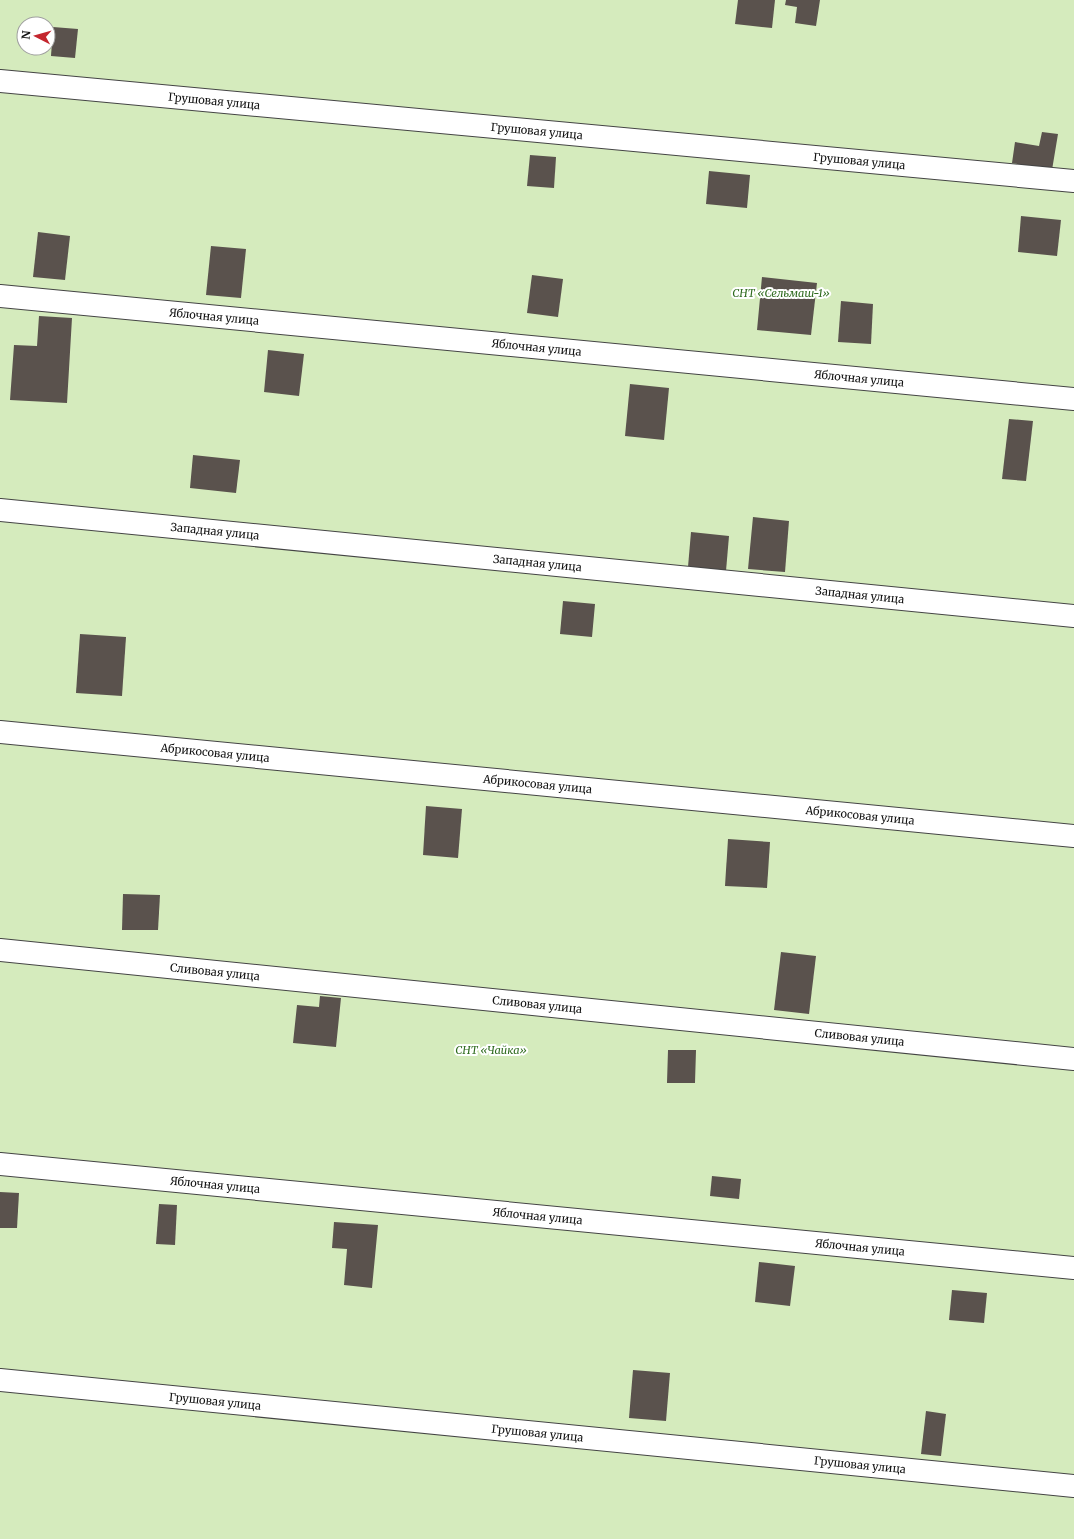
<svg xmlns="http://www.w3.org/2000/svg" width="1074" height="1539" viewBox="0 0 1074 1539" font-family="Merriweather,serif">
  <style>
    .green { fill: #d5ebbd; fill-rule: evenodd }
    .building { fill: #5a524d }
    .lines { fill: none; stroke-linecap: round; stroke-linejoin: round }
    .minor-casing { stroke: #444; stroke-width: 24 }
    .minor { stroke: #fff; stroke-width: 22 }
    .labels { text-anchor: middle; stroke-width: 4; stroke-linejoin: round; paint-order: stroke }
    .street-label { font-size: 11px; fill: #111; stroke: #fff }
    .park-label { font-size: 11px; font-style: italic; fill: #2f6b1f; stroke: #fff }
  </style>
  <rect width="100%" height="100%" fill="#fffdf5"/>
  <!-- green -->
  <path class="green" d="M0,0h1074v1539h-1074zM24,24h24v24h-24z"/>
  <!-- building -->
  <g class="building">
    <path d="M738,0h37l-3,28 -37,-4z"/>
    <path d="M786,0h34l-4,26 -21,-3 2,-16 -12,-2z"/>
    <path d="M53,27l25,2 -3,29 -24,-2z"/>
    <path d="M1042,132l16,2 -6,36 -40,-7 3,-21 24,4z"/>
    <path d="M530,155l26,2 -2,31 -27,-2z"/>
    <path d="M709,171l41,4 -3,33 -41,-4z"/>
    <path d="M1021,216l40,4 -4,36 -39,-4z"/>
    <path d="M38,232l32,4 -5,44 -32,-3z"/>
    <path d="M211,246l35,3 -5,49 -35,-3z"/>
    <path d="M532,275l31,4 -5,38 -31,-4z"/>
    <path d="M762,277l55,6 -6,52 -54,-5z"/>
    <path d="M841,301l32,3 -2,40 -33,-2z"/>
    <path d="M39,316l33,2 -5,85 -57,-3 4,-55 23,1z"/>
    <path d="M268,350l36,4 -5,42 -35,-4z"/>
    <path d="M630,384l39,4 -5,52 -39,-4z"/>
    <path d="M1009,419l24,2 -7,60 -24,-2z"/>
    <path d="M193,455l47,5 -4,33 -46,-5z"/>
    <path d="M753,517l36,4 -4,51 -37,-3z"/>
    <path d="M691,532l38,4 -3,35 -38,-4z"/>
    <path d="M563,601l32,3 -3,33 -32,-3z"/>
    <path d="M80,634l46,3 -4,59 -46,-3z"/>
    <path d="M426,806l36,3 -4,49 -35,-3z"/>
    <path d="M728,839l42,3 -3,46 -42,-2z"/>
    <path d="M123,894l37,1 -2,35h-36z"/>
    <path d="M781,952l35,4 -7,58 -35,-4z"/>
    <path d="M320,996l21,2 -5,49 -43,-4 4,-38 22,2z"/>
    <path d="M668,1050h28l-1,33h-28z"/>
    <path d="M712,1176l29,3 -2,20 -29,-3z"/>
    <path d="M0,1192l19,1 -2,35h-17z"/>
    <path d="M159,1204l18,1 -2,40 -19,-1z"/>
    <path d="M334,1222l44,3 -6,63 -28,-3 3,-36 -15,-1z"/>
    <path d="M759,1262l36,4 -5,40 -35,-4z"/>
    <path d="M952,1290l35,3 -3,30 -35,-3z"/>
    <path d="M633,1370l37,3 -4,48 -37,-3z"/>
    <path d="M926,1411l20,3 -5,42 -20,-2z"/>
  </g>
  <g class="lines">
    <!-- minor casing -->
    <g class="minor-casing">
      <g id="minor">
        <path id="s1" d="M0,81l1074,100"/>
        <path id="s2" d="M0,296l1074,103"/>
        <path id="s3" d="M0,510l1074,106"/>
        <path id="s4" d="M0,732l1074,104"/>
        <path id="s5" d="M0,950l1074,109"/>
        <path id="s6" d="M0,1164l1074,104"/>
        <path id="s7" d="M0,1380l1074,106"/>
      </g>
    </g>
    <!-- minor -->
    <use href="#minor" class="minor"/>
  </g>
  <g class="labels">
    <!-- street labels -->
    <g class="street-label">
      <text dy="4" stroke="none"><textPath href="#s1" startOffset="215">Грушовая улица</textPath></text>
      <text dy="4" stroke="none"><textPath href="#s1" startOffset="539">Грушовая улица</textPath></text>
      <text dy="4" stroke="none"><textPath href="#s1" startOffset="863">Грушовая улица</textPath></text>
      <text dy="4" stroke="none"><textPath href="#s2" startOffset="215">Яблочная улица</textPath></text>
      <text dy="4" stroke="none"><textPath href="#s2" startOffset="539">Яблочная улица</textPath></text>
      <text dy="4" stroke="none"><textPath href="#s2" startOffset="863">Яблочная улица</textPath></text>
      <text dy="4" stroke="none"><textPath href="#s3" startOffset="216">Западная улица</textPath></text>
      <text dy="4" stroke="none"><textPath href="#s3" startOffset="540">Западная улица</textPath></text>
      <text dy="4" stroke="none"><textPath href="#s3" startOffset="864">Западная улица</textPath></text>
      <text dy="4" stroke="none"><textPath href="#s4" startOffset="216">Абрикосовая улица</textPath></text>
      <text dy="4" stroke="none"><textPath href="#s4" startOffset="540">Абрикосовая улица</textPath></text>
      <text dy="4" stroke="none"><textPath href="#s4" startOffset="864">Абрикосовая улица</textPath></text>
      <text dy="4" stroke="none"><textPath href="#s5" startOffset="216">Сливовая улица</textPath></text>
      <text dy="4" stroke="none"><textPath href="#s5" startOffset="540">Сливовая улица</textPath></text>
      <text dy="4" stroke="none"><textPath href="#s5" startOffset="864">Сливовая улица</textPath></text>
      <text dy="4" stroke="none"><textPath href="#s6" startOffset="216">Яблочная улица</textPath></text>
      <text dy="4" stroke="none"><textPath href="#s6" startOffset="540">Яблочная улица</textPath></text>
      <text dy="4" stroke="none"><textPath href="#s6" startOffset="864">Яблочная улица</textPath></text>
      <text dy="4" stroke="none"><textPath href="#s7" startOffset="216">Грушовая улица</textPath></text>
      <text dy="4" stroke="none"><textPath href="#s7" startOffset="540">Грушовая улица</textPath></text>
      <text dy="4" stroke="none"><textPath href="#s7" startOffset="864">Грушовая улица</textPath></text>
    </g>
    <!-- park labels -->
    <g class="park-label">
      <text x="781" y="297">СНТ «Сельмаш-1»</text>
      <text x="491" y="1054">СНТ «Чайка»</text>
    </g>
  </g>
  <!-- north arrow -->
  <g transform="translate(36 36) rotate(276)"><circle r="19" fill="#ffffff" stroke="#a0a0a0"/>
  <path d="M0-3L7 15L0 10L-7 15Z" fill="#c4262e"/>
  <text y="-6" font-size="11" font-weight="bold" text-anchor="middle" fill="#111111">N</text>
  </g>
</svg>
